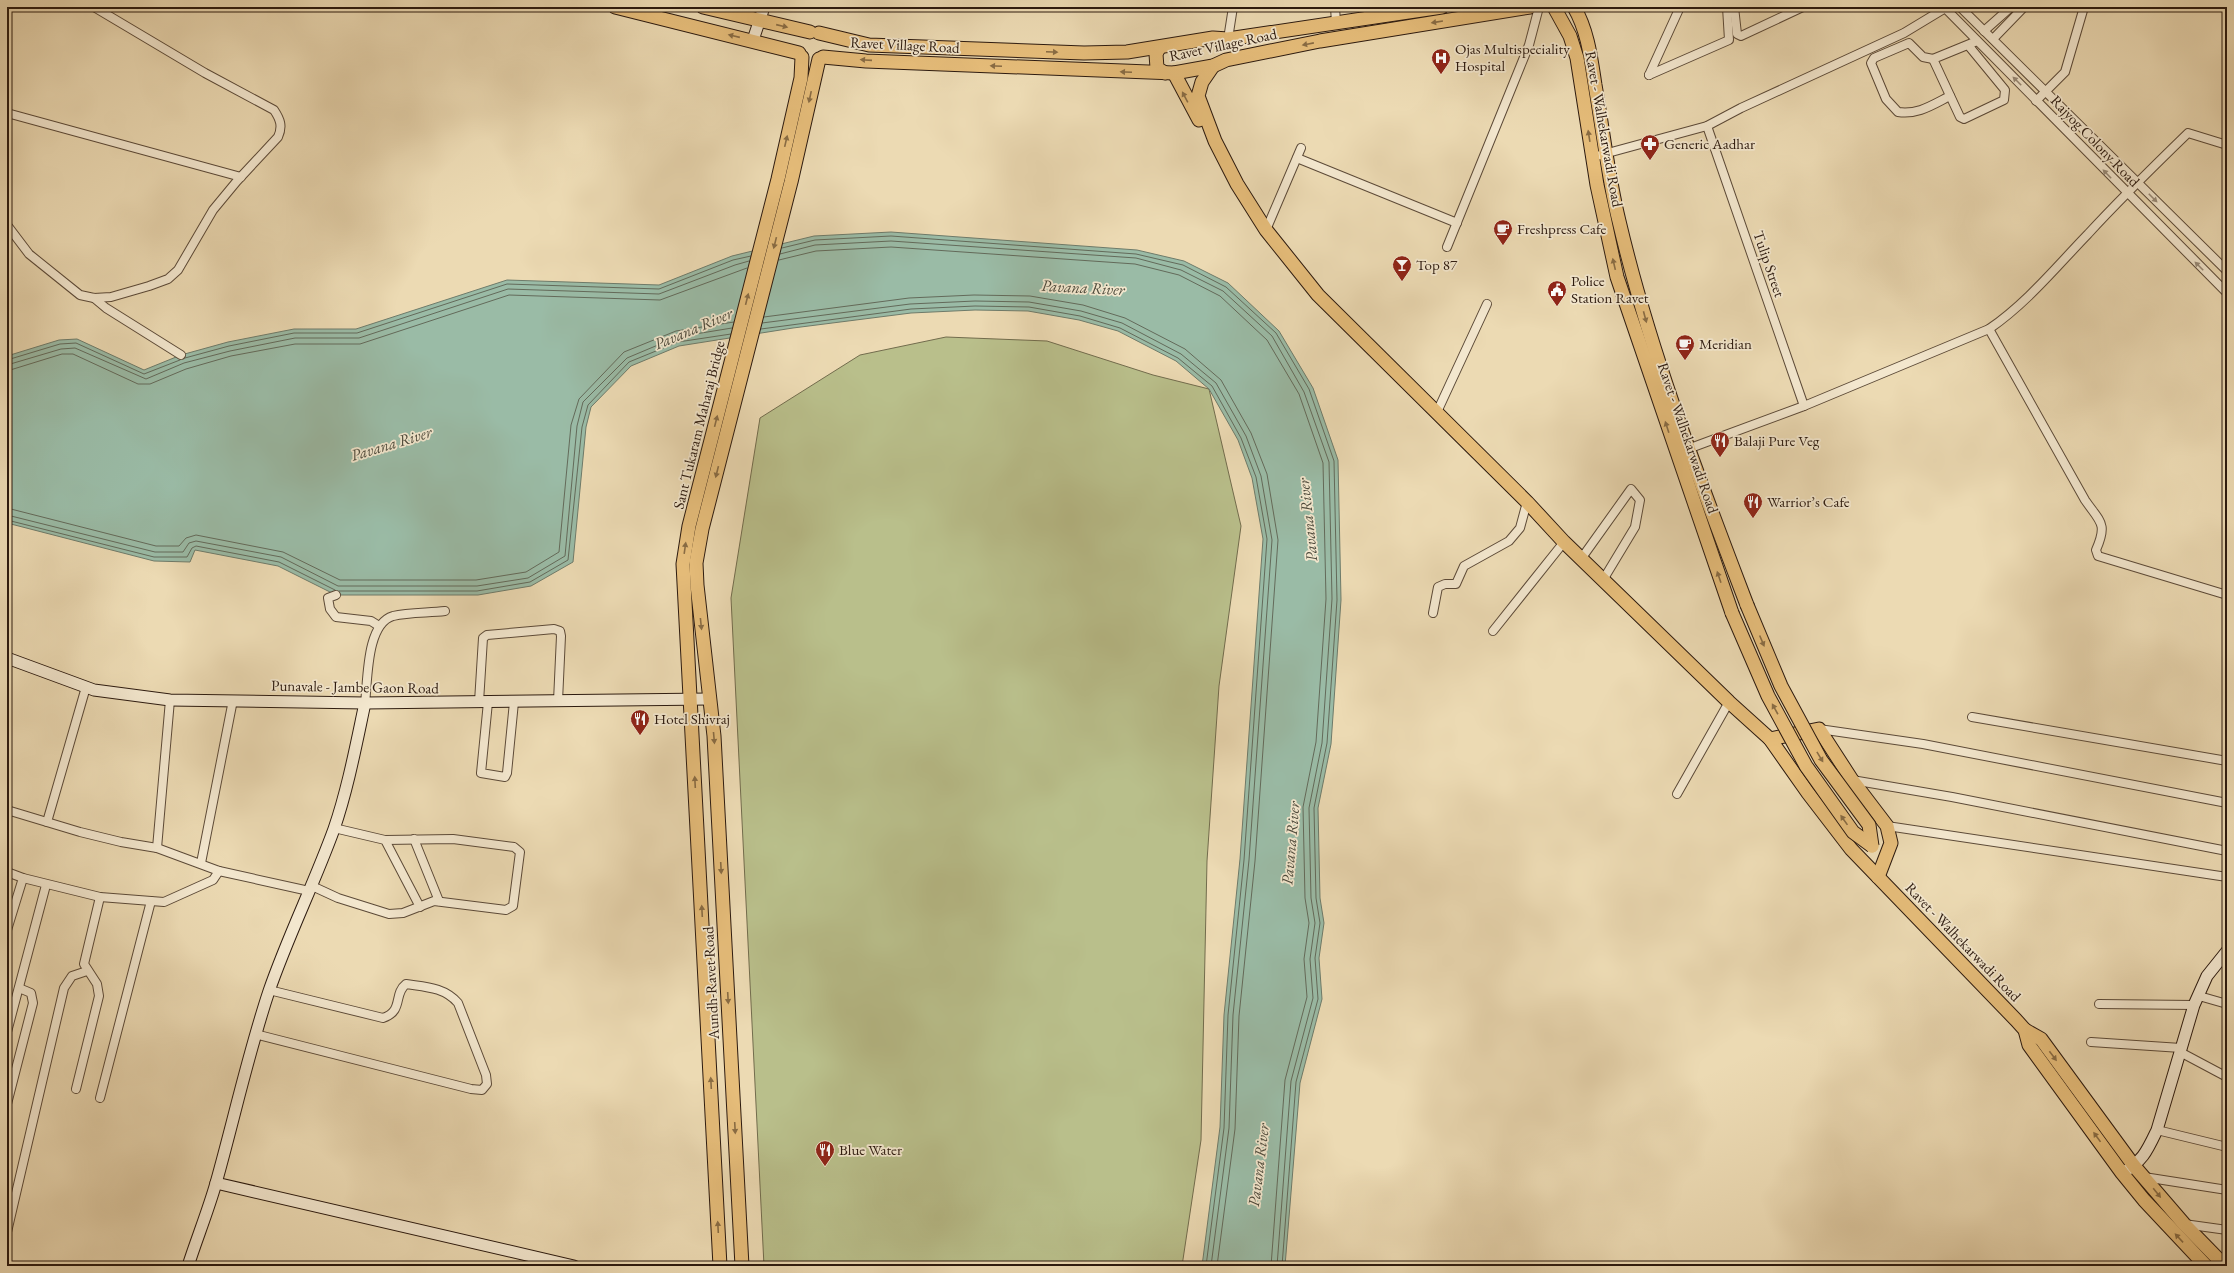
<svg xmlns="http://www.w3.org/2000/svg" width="2234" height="1273" viewBox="0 0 2234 1273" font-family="'EB Garamond',serif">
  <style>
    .green { fill: #b9bf8b; stroke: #726c4d }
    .water { fill: #9abba6; stroke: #6e7b6a }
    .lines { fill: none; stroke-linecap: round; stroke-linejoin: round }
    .shore { stroke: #636a5a; stroke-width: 1 }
    .street-casing { stroke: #5c4a38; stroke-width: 10 }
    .secondary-casing { stroke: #2c1a0f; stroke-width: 13 }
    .primary-casing { stroke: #2c1a0f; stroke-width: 15 }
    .street { stroke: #f3e7ce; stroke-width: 8 }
    .secondary { stroke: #f3e7ce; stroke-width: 11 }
    .primary { stroke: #e6bd7a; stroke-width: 13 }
    .primary-bridge-casing { stroke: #2c1a0f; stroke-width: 15; stroke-linecap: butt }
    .primary-bridge { stroke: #e6bd7a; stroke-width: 13 }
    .oneway { fill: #896c44 }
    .oneway2 { fill: #998b78 }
    .labels { text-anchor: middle; stroke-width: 3.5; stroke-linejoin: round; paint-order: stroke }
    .street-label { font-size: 15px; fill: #2c1a0f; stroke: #f3e7ce }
    .poi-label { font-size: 15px; fill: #2c1a0f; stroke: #f3e7ce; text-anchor: start }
    .water-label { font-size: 16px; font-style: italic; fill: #4d4a3c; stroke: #f3e7ce }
  </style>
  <rect width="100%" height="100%" fill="#ecdab3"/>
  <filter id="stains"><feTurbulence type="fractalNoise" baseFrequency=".005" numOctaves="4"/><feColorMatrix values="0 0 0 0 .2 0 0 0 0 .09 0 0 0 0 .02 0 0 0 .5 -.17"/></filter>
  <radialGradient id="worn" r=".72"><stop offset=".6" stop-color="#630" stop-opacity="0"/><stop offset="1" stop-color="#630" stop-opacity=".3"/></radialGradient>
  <!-- green -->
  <path class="green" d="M946,337l101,4 106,34 56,14 32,137 -22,160 -12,175 -6,279 -19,126h-418l-33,-668 29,-180 100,-63z"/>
  <!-- water -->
  <path class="water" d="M891,232l246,18 47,11 44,22 51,48 34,57 25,72 3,140 -10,144 -13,64 2,90 4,25 -5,35 3,41 -22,84 -15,183h-83l18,-139 4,-112 16,-156 23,-320 -11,-61 -14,-38 -29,-51 -33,-28 -58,-30 -39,-11 -51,-9 -53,-1 -64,3 -118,15 -114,18 -48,20 -40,41 -5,20 -13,135 -42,24 -53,9h-142l-58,-29 -83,-16 -5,12 -36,-1 -147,-38v-167l52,-16 18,-1 67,31 37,-15 47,-13 66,-13h62l151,-49 152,5 73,-29 82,-20z"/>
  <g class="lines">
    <!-- shore -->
    <g class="shore">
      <path d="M782,248l33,-8 76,-4 245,18 47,11 43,22 50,46 33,56 25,72 3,139 -10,143 -13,65 2,90 4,25 -5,35 3,41 -22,83 -14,184"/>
      <path d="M780,254l35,-9 76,-4 245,17 45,12 42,21 49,45 32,56 25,70 3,137 -10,144 -13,65 2,90 4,25 -5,36 3,39 -22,83 -14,185"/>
      <path d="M779,260l37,-9 75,-4 244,17 44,11 41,21 47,44 32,54 24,69 3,136 -10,143 -13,65 2,91 4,25 -5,36 3,38 -22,83 -14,186"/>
      <path d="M764,317l145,-19 65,-3 56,1 53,9 42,13 60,31 36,31 30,53 16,41 11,66 -23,321 -16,155 -4,113 -18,137"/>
      <path d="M762,323l148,-19 65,-3 54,1 52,9 41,12 59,31 35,29 30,53 15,40 11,64 -23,320 -16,155 -4,113 -18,138"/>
      <path d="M761,329l150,-20 64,-3 54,1 51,9 40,12 58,30 34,28 29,52 15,39 11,62 -23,321 -16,155 -4,113 -18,138"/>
      <path d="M185,358l44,-12 65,-13h63l150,-49 152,5 74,-29 18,-4"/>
      <path d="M7,360l53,-16 16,-1 68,31 36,-14"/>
      <path d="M7,365l54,-16 14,-1 71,31 38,-16 46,-12 65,-13h64l149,-49 151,5 76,-29 14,-4"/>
      <path d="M7,371l55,-17h11l65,30h12l36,-15 45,-13 64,-12h65l149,-49 151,5 87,-32"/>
      <path d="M7,508l149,38h23l7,-8 10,-3 87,17 57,28h136l50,-8 33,-20 12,-127 8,-26 45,-47 52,-21 58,-9"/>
      <path d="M7,515l148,37h28l6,-9 7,-2 85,16 57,29h139l51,-8 37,-22 12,-130 6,-24 44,-44 50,-21 55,-9"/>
      <path d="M7,520l147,37h33l5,-9 4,-2 83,16 56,28"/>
      <path d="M339,591h138l53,-9 38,-22 14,-133 6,-22 41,-43 49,-20 53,-8"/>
    </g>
    <!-- street casing -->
    <g class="street-casing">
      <g id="street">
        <path d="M1335,7l1,16"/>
        <path d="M1734,7l3,27 4,2 62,-29"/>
        <path d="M1944,7l283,286"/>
        <path d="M1960,7l267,264"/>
        <path d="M1984,31l27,-24"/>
        <path d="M1228,39l5,-32"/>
        <path d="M1993,39l31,-32"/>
        <path d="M1968,45l37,45 -1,10 -40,19 -4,-2 -27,-58 44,-18"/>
        <path d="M1933,59l-10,-2 -14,-14 -35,15 -3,5 15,36 12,13c20,3 34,-7 52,-16"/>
        <path d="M1649,75l80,-35 -2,-33"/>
        <path d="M1649,75l31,-68"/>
        <path d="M2036,101l29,-29 19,-65"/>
        <path d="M7,113l234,64"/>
        <path d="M1593,157l114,-31 34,-18 163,-75 43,-26"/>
        <path d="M1297,158l160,65"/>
        <path d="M7,225l22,29 51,41 14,3 17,-1 38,-11 19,-7 10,-9 35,-60 24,-29 41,-44c5,-11 2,-18 -4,-27l-69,-37 -111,-66"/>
        <path d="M1266,230l35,-82"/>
        <path d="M1447,247l82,-202 10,-38"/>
        <path d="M94,298l12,10 75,47"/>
        <path d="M1989,329l96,171c15,22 23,23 11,50l2,6 129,39"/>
        <path d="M1804,406l185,-77c38,-26 67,-62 99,-95 32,-35 66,-68 100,-101l39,12"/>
        <path d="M1437,412l50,-108"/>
        <path d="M1685,450l119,-44 -97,-280"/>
        <path d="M1581,559l50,-70 9,11 -5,27 -32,53"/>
        <path d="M336,595l-8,3 2,11 6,8 35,4 8,5"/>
        <path d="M1433,613l5,-26 7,-3h11l8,-18 45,-25 11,-13 7,-26"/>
        <path d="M1493,631l71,-89"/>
        <path d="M479,702l4,-64 4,-3 67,-6 6,2 1,5 -3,65"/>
        <path d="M488,702l-7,71 24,4 2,-4 7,-71"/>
        <path d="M365,703c3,-23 1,-79 28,-87 16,-4 36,-3 52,-5"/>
        <path d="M1972,717l255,44"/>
        <path d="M1819,729l104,15 304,59"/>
        <path d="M1852,780l100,17 275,54"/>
        <path d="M1677,794l52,-92"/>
        <path d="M7,810l73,22 41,10 36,6 62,23 90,20"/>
        <path d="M47,822l39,-135"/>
        <path d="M1887,826l340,51"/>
        <path d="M334,828l51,12 35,67"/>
        <path d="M414,839l25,62"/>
        <path d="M157,848l13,-148"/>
        <path d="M201,863l32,-163"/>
        <path d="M7,872l16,6 77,19 64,5 49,-22 6,-9"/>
        <path d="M312,886l26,12 51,16 14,-1 31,-12 72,9 7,-4 7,-54 -6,-5 -61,-8 -68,1"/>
        <path d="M7,930l16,-52"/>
        <path d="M2199,996l28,8"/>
        <path d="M2099,1004l95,1"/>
        <path d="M7,1032l39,-147"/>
        <path d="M255,1034l216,55 11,1 5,-6 -1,-9 -28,-72c-14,-16 -33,-16 -52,-19 -13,10 -2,27 -23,34l-114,-28"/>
        <path d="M2091,1042l90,6"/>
        <path d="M2180,1052l47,25"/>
        <path d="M76,1089l23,-93 -2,-12 -13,-20 16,-67"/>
        <path d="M100,1098l51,-197"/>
        <path d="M7,1104l26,-101 -2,-10 -12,-5"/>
        <path d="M2157,1130l70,17"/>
        <path d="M2144,1177l83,13"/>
        <path d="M2184,1224l43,6"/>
        <path d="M7,1232l57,-244 8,-12 15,-5"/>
      </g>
    </g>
    <!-- secondary casing -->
    <g class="secondary-casing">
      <g id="secondary">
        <path d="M753,40l11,-33"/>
        <path d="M7,658l87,32 76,10 195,3 344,-4"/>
        <path d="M2122,1173c21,-12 25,-22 35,-43l37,-125 13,-29 20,-25"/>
        <path d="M216,1183l358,83"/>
        <path d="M188,1266c9,-28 20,-55 28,-83 18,-64 32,-129 53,-192 19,-55 45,-107 65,-162 14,-41 22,-84 31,-126"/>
      </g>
    </g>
    <!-- primary casing -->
    <g class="primary-casing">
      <g id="primary">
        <path d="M615,7l184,46"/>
        <path d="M703,7l107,25"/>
        <path d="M1554,7l16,29 7,22 20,127 20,92 115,336"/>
        <path d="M1574,7c14,24 17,52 21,78 8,45 13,92 24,136 31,132 80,258 128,384"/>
        <path d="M819,33l50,12 215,8 43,-1 86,-14 15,1 214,-32"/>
        <path d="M1159,48l-3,6 1,14 8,5"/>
        <path d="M823,57l43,4 308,12 39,-7 13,-6 94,-19 210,-34"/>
        <path d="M1213,66l-11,16 -4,14 17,45 22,43 29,46 52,65 209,207 37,40 165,160 41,37 38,54 43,56 165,171 9,10 4,15 93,128 22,27 62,66"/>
        <path d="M1174,73l25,47"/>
        <path d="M1770,739l49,-10 33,51 35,46 4,17 -13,34"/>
        <path d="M2025,1030l16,9 93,127 50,58 41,42"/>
        <path d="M720,1266l-37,-702 6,-38 89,-347 23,-101 1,-21"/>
        <path d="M742,1266l-28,-530 -17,-151 -1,-22 6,-34 89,-347 28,-123"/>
      </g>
    </g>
    <!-- street -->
    <use href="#street" class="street"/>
    <!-- secondary -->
    <use href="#secondary" class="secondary"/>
    <!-- primary -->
    <use href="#primary" class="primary"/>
    <!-- primary-bridge casing -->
    <g class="primary-bridge-casing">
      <g id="primary-bridge">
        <path d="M1747,605l34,81 40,74 48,65 3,21"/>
        <path d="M1732,613l36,83 38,70 47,66 19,14"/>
      </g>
    </g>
    <!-- primary-bridge -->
    <use href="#primary-bridge" class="primary-bridge"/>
  </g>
  <!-- one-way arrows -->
  <defs><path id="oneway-solid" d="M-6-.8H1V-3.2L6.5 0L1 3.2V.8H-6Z"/></defs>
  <g class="oneway">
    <use href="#oneway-solid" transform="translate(1437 22) rotate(171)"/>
    <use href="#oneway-solid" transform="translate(782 26) rotate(13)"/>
    <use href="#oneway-solid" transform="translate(734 36) rotate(-167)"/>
    <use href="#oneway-solid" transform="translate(1308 44) rotate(169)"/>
    <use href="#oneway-solid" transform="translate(1052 52) rotate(2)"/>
    <use href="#oneway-solid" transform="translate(866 60) rotate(-176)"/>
    <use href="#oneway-solid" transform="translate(996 66) rotate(-177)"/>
    <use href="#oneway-solid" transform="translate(1126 72) rotate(-178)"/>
    <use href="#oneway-solid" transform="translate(810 97) rotate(102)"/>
    <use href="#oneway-solid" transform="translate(1185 97) rotate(-118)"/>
    <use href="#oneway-solid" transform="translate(1589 136) rotate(-99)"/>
    <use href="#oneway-solid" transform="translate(786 141) rotate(-77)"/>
    <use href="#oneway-solid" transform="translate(775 243) rotate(104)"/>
    <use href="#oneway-solid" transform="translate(1614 264) rotate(-103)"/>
    <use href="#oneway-solid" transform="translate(747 299) rotate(-76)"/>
    <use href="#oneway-solid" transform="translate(1645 317) rotate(75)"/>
    <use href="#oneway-solid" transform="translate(716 421) rotate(-76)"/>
    <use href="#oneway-solid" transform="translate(1667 427) rotate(-108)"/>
    <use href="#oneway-solid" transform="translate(717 472) rotate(104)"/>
    <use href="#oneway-solid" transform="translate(685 548) rotate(-82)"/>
    <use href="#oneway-solid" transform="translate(1719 577) rotate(-109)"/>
    <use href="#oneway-solid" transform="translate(701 624) rotate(84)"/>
    <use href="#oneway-solid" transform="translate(1762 641) rotate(67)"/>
    <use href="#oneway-solid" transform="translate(1775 709) rotate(-119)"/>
    <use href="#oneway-solid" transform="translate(714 738) rotate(85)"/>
    <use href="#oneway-solid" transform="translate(1820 757) rotate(59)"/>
    <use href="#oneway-solid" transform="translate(695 782) rotate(-93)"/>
    <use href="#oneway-solid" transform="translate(1844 820) rotate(-125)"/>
    <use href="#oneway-solid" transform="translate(721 868) rotate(87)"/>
    <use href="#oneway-solid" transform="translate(702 911) rotate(-93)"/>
    <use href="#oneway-solid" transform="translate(728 998) rotate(87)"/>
    <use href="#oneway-solid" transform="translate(2053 1056) rotate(53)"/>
    <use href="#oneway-solid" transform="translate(711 1083) rotate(-93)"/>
    <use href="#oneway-solid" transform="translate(735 1128) rotate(87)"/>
    <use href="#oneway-solid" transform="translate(2097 1137) rotate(-126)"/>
    <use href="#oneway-solid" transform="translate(2157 1193) rotate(51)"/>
    <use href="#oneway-solid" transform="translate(718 1227) rotate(-93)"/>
    <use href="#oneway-solid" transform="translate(2179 1238) rotate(-133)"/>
  </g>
  <g class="oneway2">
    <use href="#oneway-solid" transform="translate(2017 81) rotate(-135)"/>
    <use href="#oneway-solid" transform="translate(2107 174) rotate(-134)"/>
    <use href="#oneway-solid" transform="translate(2153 198) rotate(45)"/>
    <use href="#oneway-solid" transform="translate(2199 266) rotate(-135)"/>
  </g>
  <!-- icons -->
  <defs>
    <g id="hospital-pin" transform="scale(1)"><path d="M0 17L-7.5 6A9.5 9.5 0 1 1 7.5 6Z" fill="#8f2418" stroke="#f3e7ce"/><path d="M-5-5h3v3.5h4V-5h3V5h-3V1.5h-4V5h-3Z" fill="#fff"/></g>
    <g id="pharmacy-pin" transform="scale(1)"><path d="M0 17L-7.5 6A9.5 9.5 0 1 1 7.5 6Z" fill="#8f2418" stroke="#f3e7ce"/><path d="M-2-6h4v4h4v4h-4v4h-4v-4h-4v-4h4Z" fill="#fff"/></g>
    <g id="cafe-pin" transform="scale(1)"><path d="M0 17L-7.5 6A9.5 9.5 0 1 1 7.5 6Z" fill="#8f2418" stroke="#f3e7ce"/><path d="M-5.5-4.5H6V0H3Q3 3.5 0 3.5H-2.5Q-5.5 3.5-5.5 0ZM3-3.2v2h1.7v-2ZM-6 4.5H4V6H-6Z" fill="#fff"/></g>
    <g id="bar-pin" transform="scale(1)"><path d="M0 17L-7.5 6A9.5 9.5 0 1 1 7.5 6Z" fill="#8f2418" stroke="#f3e7ce"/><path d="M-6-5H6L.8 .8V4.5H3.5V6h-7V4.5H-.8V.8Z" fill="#fff"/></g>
    <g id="civic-pin" transform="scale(1)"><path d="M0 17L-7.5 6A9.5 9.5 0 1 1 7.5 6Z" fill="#8f2418" stroke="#f3e7ce"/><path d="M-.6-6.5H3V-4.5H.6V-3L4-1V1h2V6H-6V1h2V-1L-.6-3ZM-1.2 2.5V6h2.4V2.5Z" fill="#fff"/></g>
    <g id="restaurant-pin" transform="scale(1)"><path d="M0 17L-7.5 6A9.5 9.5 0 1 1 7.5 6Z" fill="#8f2418" stroke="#f3e7ce"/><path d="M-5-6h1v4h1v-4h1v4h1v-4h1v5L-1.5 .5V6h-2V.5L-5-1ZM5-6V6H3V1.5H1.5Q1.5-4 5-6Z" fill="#fff"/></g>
  </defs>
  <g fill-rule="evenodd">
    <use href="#hospital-pin" x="1441" y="58"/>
    <use href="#pharmacy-pin" x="1650" y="144"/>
    <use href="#cafe-pin" x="1503" y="229"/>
    <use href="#bar-pin" x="1402" y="265"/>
    <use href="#civic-pin" x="1557" y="290"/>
    <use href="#cafe-pin" x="1685" y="344"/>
    <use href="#restaurant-pin" x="1720" y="441"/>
    <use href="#restaurant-pin" x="1753" y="502"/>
    <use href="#restaurant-pin" x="640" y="719"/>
    <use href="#restaurant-pin" x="825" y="1150"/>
  </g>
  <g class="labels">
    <!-- street labels -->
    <g class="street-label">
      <text transform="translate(905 45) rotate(3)" y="5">Ravet Village Road</text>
      <text transform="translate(1223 45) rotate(-12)" y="5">Ravet Village Road</text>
      <text transform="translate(1604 129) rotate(80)" y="5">Ravet - Walhekarwadi Road</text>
      <text transform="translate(2095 141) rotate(46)" y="5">Rajyog Colony Road</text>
      <text transform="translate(1769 264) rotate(71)" y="5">Tulip Street</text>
      <text transform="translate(699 425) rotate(-76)" y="5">Sant Tukaram Maharaj Bridge</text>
      <text transform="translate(1688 438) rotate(71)" y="5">Ravet - Walhekarwadi Road</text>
      <text transform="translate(355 687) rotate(1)" y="5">Punavale - Jambe Gaon Road</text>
      <text transform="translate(1963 942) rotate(46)" y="5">Ravet - Walhekarwadi Road</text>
      <text transform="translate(711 983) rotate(-93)" y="5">Aundh-Ravet Road</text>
    </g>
    <!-- poi labels -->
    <g class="poi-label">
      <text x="1455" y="54">Ojas Multispeciality<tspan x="1455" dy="17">Hospital</tspan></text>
      <text x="1664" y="149">Generic Aadhar</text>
      <text x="1517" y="234">Freshpress Cafe</text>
      <text x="1416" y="270">Top 87</text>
      <text x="1571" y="286">Police<tspan x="1571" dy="17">Station Ravet</tspan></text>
      <text x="1699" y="349">Meridian</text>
      <text x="1734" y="446">Balaji Pure Veg</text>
      <text x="1767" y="507">Warrior’s Cafe</text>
      <text x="654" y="724">Hotel Shivraj</text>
      <text x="839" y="1155">Blue Water</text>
    </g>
    <!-- water labels -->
    <g class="water-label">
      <text transform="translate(1083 287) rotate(3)" y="6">Pavana River</text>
      <text transform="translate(693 328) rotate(-23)" y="6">Pavana River</text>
      <text transform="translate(391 443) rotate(-17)" y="6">Pavana River</text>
      <text transform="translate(1307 520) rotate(-96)" y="6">Pavana River</text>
      <text transform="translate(1290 843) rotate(-85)" y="6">Pavana River</text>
      <text transform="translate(1258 1165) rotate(-83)" y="6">Pavana River</text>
    </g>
  </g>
  <!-- margin -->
  <rect width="2234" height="1273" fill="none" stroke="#ecdab3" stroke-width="24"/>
  <rect x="8" y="8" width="2218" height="1257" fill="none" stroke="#2c1a0f" stroke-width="2"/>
  <rect x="12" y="12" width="2210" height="1249" fill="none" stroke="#2c1a0f"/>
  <rect width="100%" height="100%" filter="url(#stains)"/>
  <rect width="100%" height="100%" fill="url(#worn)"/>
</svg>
